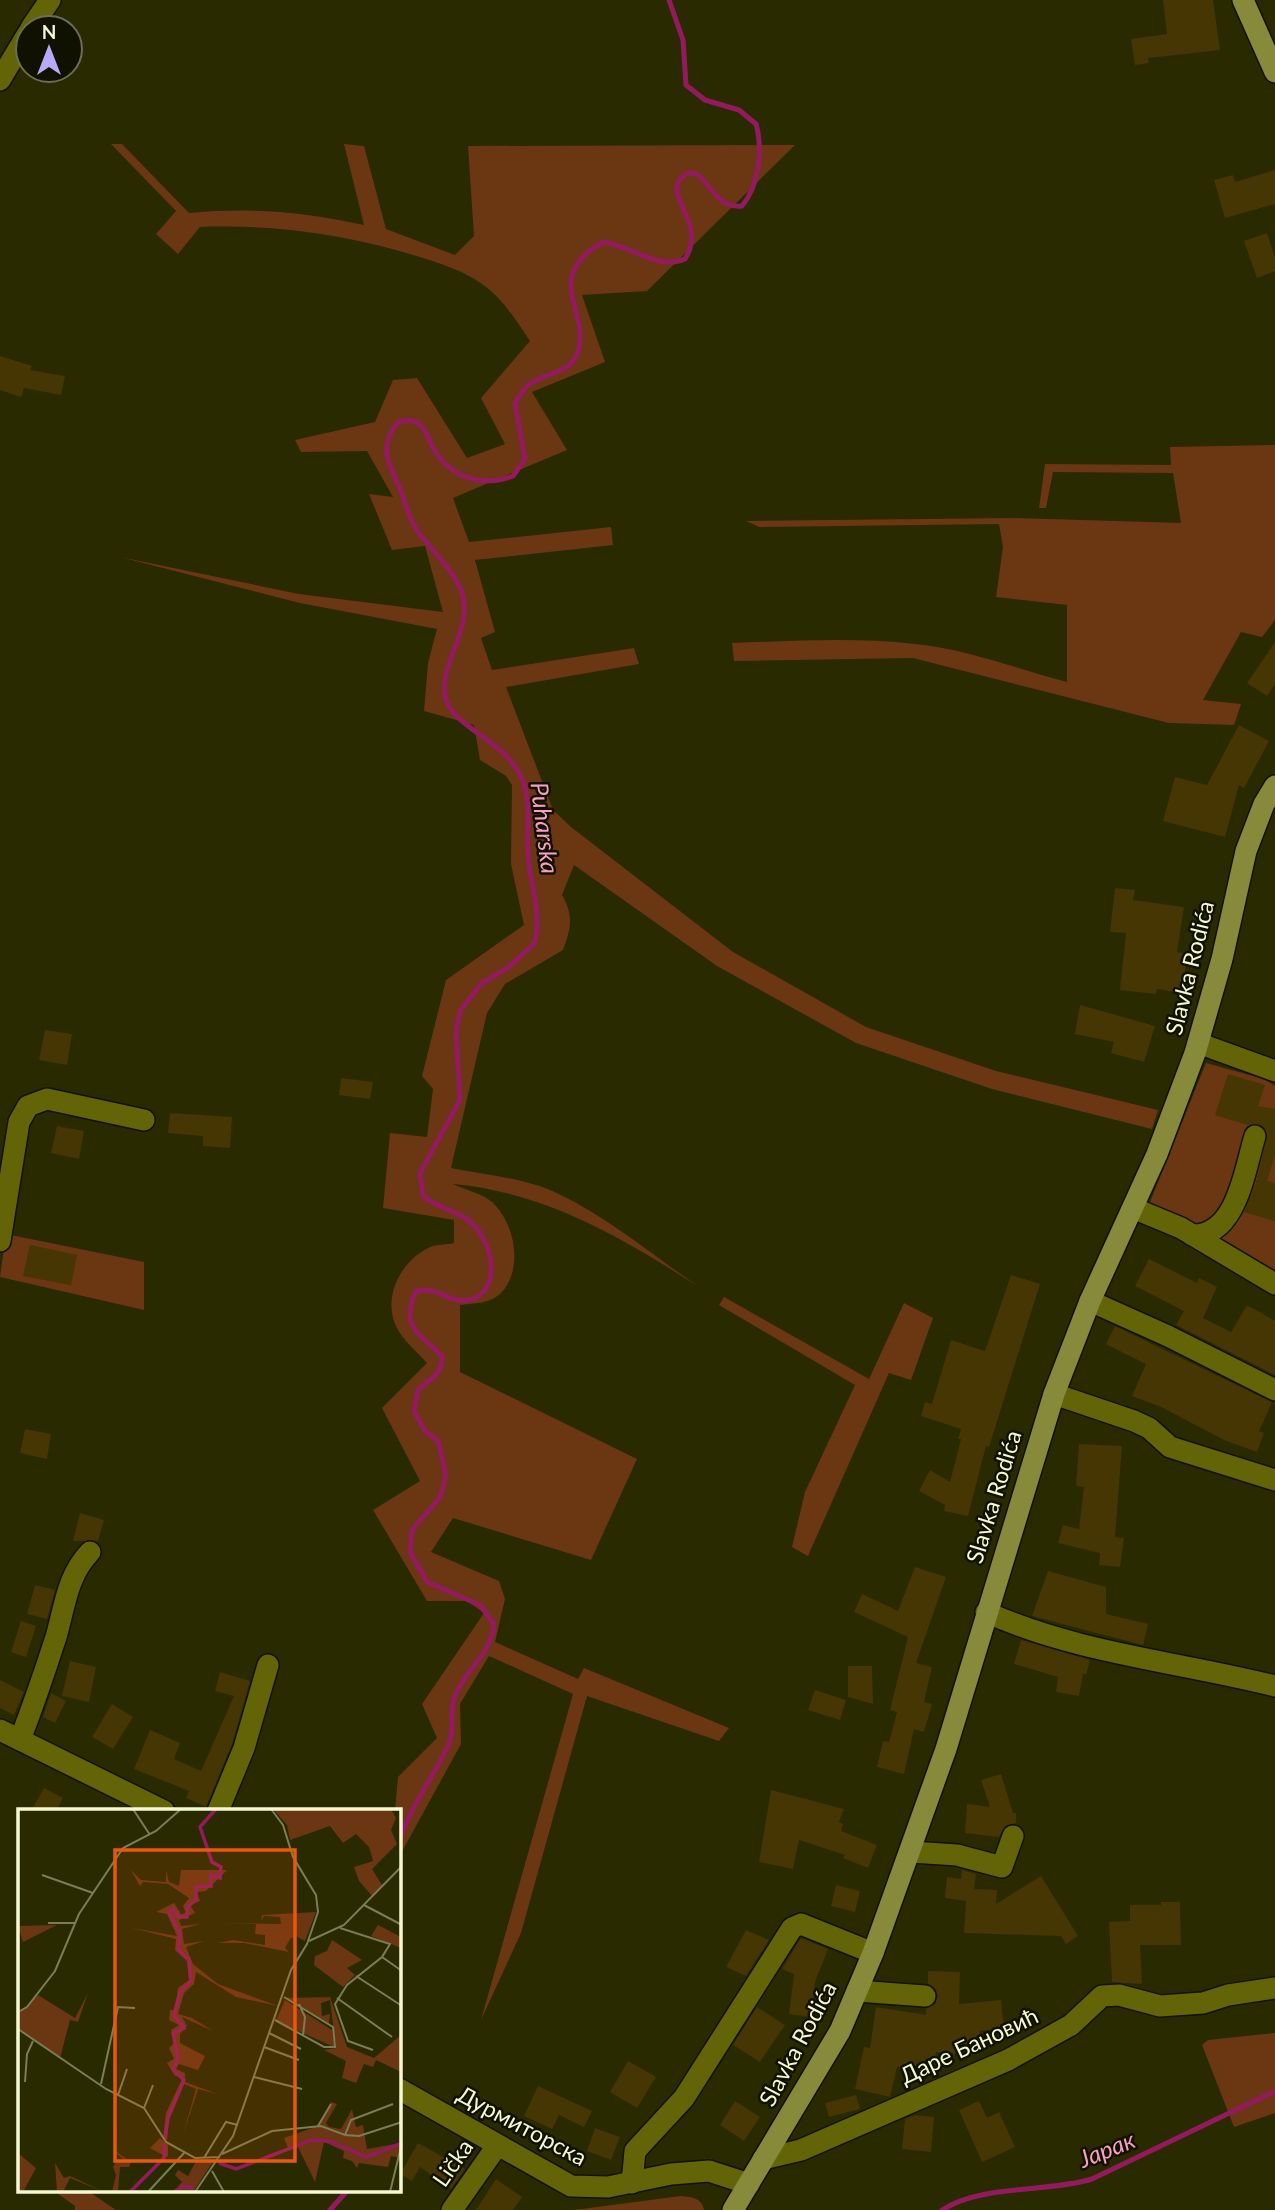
<svg xmlns="http://www.w3.org/2000/svg" width="1275" height="2210" viewBox="0 0 1275 2210" font-family="Lato,sans-serif">
  <style>
    .green { fill: #6b3612 }
    .lines { fill: none; stroke-linecap: round; stroke-linejoin: round }
    .stream { stroke: #941a60; stroke-width: 5 }
    .building { fill: #453603 }
    .minor-casing { stroke: #110; stroke-width: 24 }
    .major-casing { stroke: #110; stroke-width: 24 }
    .minor { stroke: #636407; stroke-width: 21 }
    .major { stroke: #878a3b; stroke-width: 21 }
    .labels { text-anchor: middle; stroke-width: 5; stroke-linejoin: round; paint-order: stroke }
    .street-label { font-size: 23px; fill: #f5f9d1; stroke: #110 }
    .water-label { font-size: 24px; font-style: italic; fill: #f89ec7; stroke: #110 }
    .inset-river { fill: none; stroke: #941a60; stroke-width: 3.5 }
    .inset-road { fill: none; stroke: #7b7d54; stroke-width: 2 }
    .view { fill: #e8590c; fill-opacity: 0.15; stroke: #e8590c; stroke-width: 3.5 }
    .inset-edge { fill: none; stroke: #f5f9d1; stroke-width: 3.5 }
  </style>
  <rect width="100%" height="100%" fill="#292a00"/>
  <!-- green -->
  <g class="green">
    <path d="M111,144h11l67,69c60,-6 117,-1 175,12l-20,-81 20,2 22,83 69,26 19,-19 -6,-90 327,-1 -148,146 -65,4 23,67 -73,30 35,58 -114,48 16,44 142,-15 2,18 -138,15 20,72 -14,6 11,32 142,-22 5,16 -133,23 47,123 18,17 162,125 133,75 130,44 162,39 -6,19 -160,-40 -136,-46 -139,-77 -143,-101 -12,30c12,20 9,34 1,55l-58,34 -18,29 -36,155c33,7 67,9 99,22 53,23 101,64 149,97 -76,-49 -155,-95 -246,-103 12,6 29,9 39,18 23,21 32,67 9,91 -11,11 -26,10 -41,12v67l177,87 -46,101 -138,-42 -22,34 68,29 6,18 -10,43 83,37 6,-11 145,60 -10,13 -132,-45 -66,237 -40,87 92,-326 -84,-38 -29,48 1,40 -62,113v-46h-4l3,-34 39,-39 -15,-34 62,-91 -17,-12h-40l-54,-91 47,-29 -38,-73 45,-45c-9,-10 -22,-21 -29,-33 -17,-30 1,-67 30,-82 7,-4 18,-3 26,-5v-23l-71,-12 7,-75 37,4 6,-48 -11,-13 24,-96 78,-55 -13,-61 1,-79 -6,-9 -26,-16 -6,-35 -50,-14 4,-48 9,-34 -137,-26 -180,-46 179,37 144,18 -18,-66 -33,4 -23,-56 24,3 -26,-46 -66,1 -6,-12 80,-18 18,-42 24,-2 50,80 38,-14 -24,-46 49,-57c-14,-21 -27,-42 -48,-57 -16,-12 -40,-20 -59,-26 -72,-23 -148,-34 -223,-31l-22,27 -22,-20 20,-23z"/>
    <path d="M1275,445v175l-13,17 -21,-5 -38,68 38,4 -7,21 -65,-2 -256,-65 -179,3 -2,-18c61,-2 123,-6 183,1 52,5 102,25 152,38v-77l-71,-8 7,-50 -4,-23 -240,3 -13,-6 269,-3 166,5 -8,-50 -120,-1 -7,36h-7l6,-44 126,1 -1,-18z"/>
    <path d="M1206,1063l58,16 11,7v193l-129,-67z"/>
    <path d="M6,1234l138,28v48l-144,-33z"/>
    <path d="M724,1297l145,82 35,-76 29,15 -22,62 -22,-7 -81,183 -16,-9 13,-55 50,-107 -136,-80z"/>
    <path d="M1275,2033v80l-41,14 -32,-82 6,-5z"/>
    <path d="M54,2191h34l28,19h-41v-4z"/>
    <path d="M681,2196c11,1 21,2 23,14h-130z"/>
  </g>
  <g class="lines">
    <!-- stream -->
    <g class="stream">
      <path d="M399,1842c11,-35 33,-63 49,-96 8,-17 0,-36 8,-53 11,-24 36,-41 38,-69l-14,-19 -53,-23 -17,-30 2,-22 28,-33 6,-22 -8,-34 -13,-10 -11,-20 4,-21c13,-12 24,-15 24,-34 -22,-23 -43,-28 -26,-65 24,-5 32,13 52,9 12,-2 20,-11 22,-22 5,-22 -8,-51 -28,-62 -13,-7 -27,-10 -39,-20l-3,-23 40,-73 -4,-68 4,-21 21,-27 28,-17 25,-23c9,-29 -4,-59 -6,-89 -2,-26 5,-61 -10,-84 -16,-28 -56,-42 -69,-65 -20,-33 30,-78 11,-118 -10,-22 -30,-39 -44,-59 -9,-14 -11,-30 -18,-45 -11,-24 -19,-39 0,-62 8,-1 15,-3 21,2 8,6 10,17 14,24 17,29 48,40 80,28l12,-17 -10,-56c4,-6 8,-13 13,-18 13,-11 38,-11 47,-27 22,-42 -38,-78 28,-116 27,3 55,29 82,17 23,-36 -23,-63 -3,-82 23,-20 26,33 60,29 17,-20 21,-57 14,-82l-17,-14 -34,-10 -19,-15 -3,-45 -14,-40"/>
      <path d="M330,2210l17,-19"/>
      <path d="M942,2210c41,-26 104,-17 150,-31l183,-88"/>
    </g>
  </g>
  <!-- building -->
  <g class="building">
    <path d="M1163,0h50l7,50 -72,8 1,5 -14,2 -4,-26 36,-5z"/>
    <path d="M1275,170v34l-50,14 -11,-38 19,-5 2,7z"/>
    <path d="M1267,233l8,25v13l-18,7 -13,-37z"/>
    <path d="M0,356l32,10 -2,4 35,6 -4,19 -37,-7 -3,9 -21,-7z"/>
    <path d="M1275,642v42l-8,12 -20,-13z"/>
    <path d="M1239,725l30,16 -25,47 -5,-3 -14,52 -62,-16 12,-44 32,8z"/>
    <path d="M1115,888l20,2 -2,10 51,7 -7,45 11,2 -7,39 -24,-4 -1,5 -36,-4 6,-57 -16,-1z"/>
    <path d="M1080,1005l75,21 -11,36 -33,-9 3,-11 -39,-8z"/>
    <path d="M45,1030l27,4 -5,31 -28,-5z"/>
    <path d="M1228,1074l37,11 -7,21 17,3v46l-8,26 8,2v38l-31,-9 11,-26 13,-53 -9,-9 -11,1 -33,-10z"/>
    <path d="M341,1078l32,4 -3,17 -31,-4z"/>
    <path d="M170,1113l62,4 -2,31 -27,-2v-10l-35,-3z"/>
    <path d="M57,1126l27,5 -5,28 -28,-6z"/>
    <path d="M30,1245l47,10 -6,30 -48,-9z"/>
    <path d="M1149,1259l48,24 2,-5 18,9 -14,31 28,14 16,-27 28,16v54l-99,-50 8,-14 -49,-25z"/>
    <path d="M1011,1275l29,9 -51,163 -3,-1 -18,70 -24,-5 1,-6 -26,-14 11,-21 20,12 11,-43h-3l3,-10 -40,-13 4,-14 7,2 19,-64 34,11z"/>
    <path d="M1115,1326l157,76 -13,29 5,2 -7,19 -33,-12 -63,-33 -29,-11 14,-32 -40,-20z"/>
    <path d="M25,1429l26,5 -4,25 -27,-6z"/>
    <path d="M1079,1444l43,2 -7,91 9,1 -4,29 -21,-2 1,-12 -42,-10 5,-18 16,4 5,-42 -8,-1z"/>
    <path d="M80,1513l24,7 -6,21h-25z"/>
    <path d="M915,1567l31,10 -30,86 16,4 -8,35 8,2 -8,28 -10,-3 -10,45 -27,-7 6,-26 6,1 8,-30 -7,-2 18,-73 -54,-25 8,-18 36,17z"/>
    <path d="M1048,1571l58,16v27l42,10 -5,21 -111,-29z"/>
    <path d="M35,1585l20,5 -8,29 -20,-5z"/>
    <path d="M21,1621l15,5 -10,31 -15,-5z"/>
    <path d="M1021,1640l69,20 -4,15 -3,-1 -4,22 -23,-4 2,-15 -44,-13z"/>
    <path d="M70,1661l26,6 -7,35 -27,-6z"/>
    <path d="M848,1666h24l1,38 -25,-7z"/>
    <path d="M220,1672l30,9 -18,63 -26,63 -20,-9 3,-7 -55,-22 16,-39 30,13 -6,16 27,12 33,-75 -19,-5z"/>
    <path d="M0,1680l24,12 -10,23 -14,-7z"/>
    <path d="M815,1690l31,10 -6,20 -32,-10z"/>
    <path d="M51,1693l15,8 -11,22 -12,-6z"/>
    <path d="M112,1704l21,13 -20,32 -21,-12z"/>
    <path d="M1001,1774l12,39h3v10l-11,3 -6,11 -34,-4 2,-29 23,3 -9,-27z"/>
    <path d="M44,1788l19,10 -7,13h-25z"/>
    <path d="M771,1790l73,19 -5,13 4,2 -2,7 36,14 -9,23 -25,-10 2,-3 -46,-15 -6,29 -34,-7z"/>
    <path d="M962,1870l14,4 -2,15 23,1 -1,14 45,-28 37,60 -12,8 -5,-8 -97,-3 2,-32 -21,-3 2,-21 14,2z"/>
    <path d="M836,1885l24,6 -5,21 -24,-6z"/>
    <path d="M1161,1902h19l1,43h-41l2,39 -30,-2 -3,-60 21,-1v-16h31z"/>
    <path d="M746,1930l23,10 -23,36 -20,-9z"/>
    <path d="M801,1938l27,11 -13,33 -4,35 -22,-3 5,-40 -12,-5z"/>
    <path d="M928,1971l32,1 -1,32 42,-4 3,28 -24,3 -2,24 -42,-3 -2,20 -37,-5 -7,30 -35,-8 9,-42 6,1 6,-41 50,8v-6l9,-5 3,-8 -2,-6 -8,-7z"/>
    <path d="M757,2007l28,18 -25,37 -27,-17z"/>
    <path d="M628,2061l28,16 -19,31 -27,-16z"/>
    <path d="M538,2086l54,25 -8,16 -25,-12 -7,14 -28,-13z"/>
    <path d="M856,2095l4,14 -31,8 -4,-14z"/>
    <path d="M735,2101l25,16 -16,24 -24,-16z"/>
    <path d="M979,2101l8,17 12,-6 16,35 -33,15 -23,-52z"/>
    <path d="M915,2115l19,2 -3,35 -29,-3 3,-30z"/>
    <path d="M595,2128l25,9 -9,23 -24,-9z"/>
    <path d="M418,2143l47,26 -14,20 -31,-22 -8,14 -12,-7z"/>
    <path d="M496,2179l26,18 -9,13h-37z"/>
  </g>
  <g class="lines">
    <!-- minor casing -->
    <g class="minor-casing">
      <g id="minor">
        <path d="M31,28l19,-28"/>
        <path d="M0,80l28,-47"/>
        <path d="M1198,1043l77,28"/>
        <path d="M1133,1208l48,20 94,56"/>
        <path d="M1192,1235c45,2 53,-67 63,-99"/>
        <path d="M0,1241l19,-119 9,-16 19,-7 97,21"/>
        <path d="M1090,1301l78,35 107,54"/>
        <path d="M1054,1394l80,27 15,7 21,19 105,33"/>
        <path d="M986,1612c90,41 194,50 289,74"/>
        <path d="M0,1730l164,81"/>
        <path d="M20,1740c13,-34 25,-69 36,-103 9,-31 11,-61 34,-85"/>
        <path d="M218,1811l26,-63 24,-83"/>
        <path d="M911,1852l46,3 45,12 11,-31"/>
        <path d="M857,1991l68,5"/>
        <path d="M399,2089l172,97 37,1 63,-13 38,-3 40,13"/>
        <path d="M763,2159l38,-9 207,-90 63,-35 31,-29 17,-1 41,11 43,-3 25,-8 47,-7"/>
        <path d="M632,2183l3,-32 49,-53 108,-170 9,-4 72,29"/>
        <path d="M452,2210l45,-64"/>
      </g>
    </g>
    <!-- major casing -->
    <g class="major-casing">
      <g id="major">
        <path d="M1243,0l32,72"/>
        <path d="M733,2210l107,-179 33,-78 73,-204 108,-355 36,-93 67,-147 38,-101 27,-94 24,-108 18,-47 11,-18"/>
      </g>
    </g>
    <!-- minor -->
    <use href="#minor" class="minor"/>
    <!-- major -->
    <use href="#major" class="major"/>
  </g>
  <g class="labels">
    <!-- street labels -->
    <g class="street-label">
      <text transform="translate(1190 968) rotate(-76)" y="8">Slavka Rodića</text>
      <text transform="translate(994 1497) rotate(-73)" y="8">Slavka Rodića</text>
      <text transform="translate(798 2044) rotate(-62)" y="8">Slavka Rodića</text>
      <text transform="translate(969 2046) rotate(-25)" y="8">Даре Бановић</text>
      <text transform="translate(522 2126) rotate(28)" y="8">Дурмиторска</text>
      <text transform="translate(453 2163) rotate(-55)" y="8">Lička</text>
    </g>
    <!-- water labels -->
    <g class="water-label">
      <text transform="translate(544 828) rotate(83)" y="8">Puharska</text>
      <text transform="translate(1107 2150) rotate(-22)" y="8">Јарак</text>
    </g>
  </g>
  <!-- overview -->
  <g transform="translate(18 1809)">
    <rect width="383" height="383" fill="#292a00"/>
    <path d="M255,0h118l5,9 -5,12 6,14 -25,25 10,16 -10,11 -13,-15 -5,-14 19,-6 -4,-14 -13,-13 -13,9 -13,-17 -40,14 -3,-15zM113,61l10,10 25,2v-12l3,12 10,4 2,-16h46l-21,21 -9,1 3,9 -10,4 5,8 -16,7 2,6 20,-2 -19,5 2,15 20,-3 -18,6 7,17 25,20 60,22 -42,-9 -40,-25 -2,12 -10,9 -6,21 14,4 21,13 -31,-14 5,9 -7,8v9l25,13 -7,14 -19,-6 -3,5 9,4v9l33,12 -20,-5 -15,46 13,-46 -12,-5 -15,30 -2,27 -4,-2 3,-26 17,-36 -8,-1 -8,-13 7,-4 -5,-11 6,-6 -4,-12 8,-5 -10,-5 1,-10h5l3,-22 11,-8 -2,-19 -12,-11 1,-11 -44,-11 45,8 -10,-22 -11,-2 18,-9 7,11 5,-1 -3,-7 6,-8 -21,-14 -25,-2 -3,4zM298,103l-11,29 -9,-5 -6,3 -5,9 4,4 -45,-9h-26l15,-3 32,5v-10l-10,-1 1,-10 -36,-1 61,1 -1,-7 -16,-1 -3,5 1,-6zM39,116l-34,17 -5,-16zM360,116l23,12v11l-30,-12zM314,131l30,20 -15,8 8,7 -12,12 -29,-22 1,-9 12,-5zM70,184l-10,29 -8,-2 -10,38 -42,-30v-14l20,-19 37,23zM312,188l17,50 27,11 27,-23v37l-25,-12 -3,7 -9,-3 -8,19 -14,-5 4,-17 -22,-11 12,-2 -6,-48 -9,3 1,13 8,-2 -1,10 -42,-26zM267,191l47,30 2,17 -58,-26zM313,293l6,2 -11,19 3,4 12,2 11,-20 4,18 7,-2 4,24 34,-6v15l-10,-2 -3,11 -29,-4 -2,5 -5,-7 -9,-3 1,-7 -20,-9 -9,40 -17,-35 -9,3 -5,-12 34,-12zM142,329l8,7v11l-44,36 37,-31 2,-6 -13,-7zM93,339l20,14 -2,5h-9l-2,25h-6l4,-17 -3,-8 3,-6h9zM0,344l18,15 -13,24h-5zM196,351l-21,32h-20l9,-10 -7,-7 3,-5 10,6 8,-15zM37,354l9,15 6,-2 34,16 -34,-14 -7,14h-6z" fill="#6b3612"/>
    <path class="inset-river" d="M147,329l3,-20 16,-38 -11,-11 5,-11 -5,-25 11,-5 -10,-13 6,-23 11,-11 -2,-21 -11,-11 2,-15 -11,-22 4,-3 6,8h8v-10l9,-7v-13l15,-1v-11l9,3 1,-11 -9,-5 -12,-35 16,-18M201,354l17,6 76,-29 17,1 37,16 34,-13M112,383l34,-34 1,-14M156,383l9,-6 11,2"/>
    <path class="inset-road" d="M115,0l17,26M24,66l51,18M346,96l38,20M30,114h27M322,119l50,16 -8,13 -35,28 -12,19 13,37 25,9M291,132l35,-16 58,-59M364,148l20,14M338,167l46,30M319,189l55,39M281,195l6,13 -2,19M0,203l9,-5 28,-36 24,-57 44,-66 33,-17 25,-22M257,211l49,27h11l-2,-20 -49,-30M0,220l88,60 38,19 22,34 29,16 25,-1M251,224l32,16M246,238l35,13M236,268l48,12M7,273l2,-28 6,-13M83,275l17,-77 17,1M100,286l9,-26M126,299l9,-23M300,317l13,-22M327,326l14,1 43,-14M204,345l50,-23 49,-5 24,9 6,-15 42,-16M186,349l22,-36 12,3M194,362l12,21M130,383l37,-40M177,383l38,-56 58,-166 16,-26 11,-32 -2,-17 -23,-38 -10,-32 -12,-16M372,383l12,-49"/>
    <path class="view" d="M97,41h180v311h-180z"/>
    <rect width="383" height="383" class="inset-edge"/>
  </g>
  <!-- north arrow -->
  <g transform="translate(49 49)"><circle r="33" fill="#111100" stroke="#6c6e54" stroke-width="2"/>
  <path d="M0-5L12 26L0 18L-12 26Z" fill="#b7abf7"/>
  <text y="-10" font-size="19" font-weight="bold" text-anchor="middle" fill="#f5f9d1">N</text>
  </g>
</svg>
